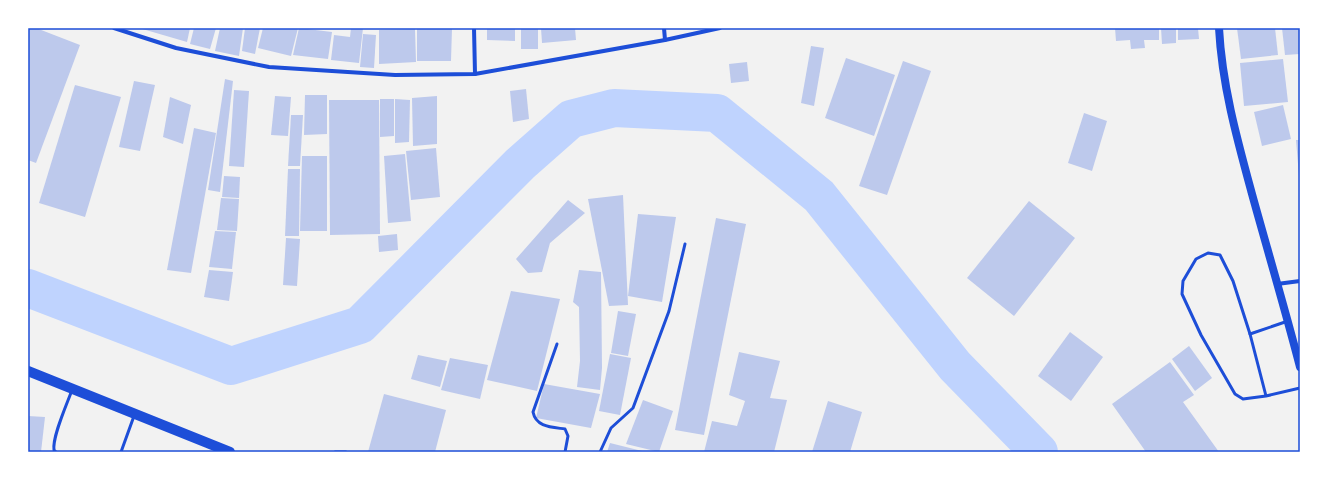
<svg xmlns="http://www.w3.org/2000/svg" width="1328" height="480" viewBox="0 0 1328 480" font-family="Rubik,sans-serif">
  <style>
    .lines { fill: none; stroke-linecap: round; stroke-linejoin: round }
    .river { stroke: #bfd3fe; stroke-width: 38 }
    .building { fill: #bdc9ec }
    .service { stroke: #1d4ed8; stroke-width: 3 }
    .minor { stroke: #1d4ed8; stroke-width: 4 }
    .secondary { stroke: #1d4ed8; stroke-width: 8 }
    .primary { stroke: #1d4ed8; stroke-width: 10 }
    .neatline { fill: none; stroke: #1d4ed8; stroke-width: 1.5 }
  </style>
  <rect width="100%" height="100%" fill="#f2f2f2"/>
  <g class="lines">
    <!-- river -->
    <path class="river" d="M28,288l203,78 129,-41 160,-161 51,-45 43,-11 103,5 102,83 136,170 84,86"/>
  </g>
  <!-- building -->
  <g class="building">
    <path d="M28,28h8l44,17 -44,118 -8,-3z"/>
    <path d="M139,28h51l-3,14z"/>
    <path d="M194,28h22l-6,21 -20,-5z"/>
    <path d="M220,28h23l-4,28 -24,-5z"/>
    <path d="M245,28h15l-5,26 -13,-3z"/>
    <path d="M263,28h35l-7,28 -33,-8z"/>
    <path d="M299,28l33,4 -4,27 -35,-4z"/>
    <path d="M351,28h12l-4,35 -28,-3 3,-25 16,2z"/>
    <path d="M417,28h35l-1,33h-34z"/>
    <path d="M487,28h28v13l-28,-1z"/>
    <rect x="521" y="28" width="17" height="21"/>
    <path d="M541,28h34l1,12 -34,3z"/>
    <path d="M1115,28h44v12h-15l1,8 -14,1 -1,-9 -14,1z"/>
    <path d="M1161,28h15v15l-14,1z"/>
    <path d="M1178,28h20l1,11 -21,1z"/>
    <path d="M1237,28h38l3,27 -37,4z"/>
    <path d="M1282,28h18v26l-15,1z"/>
    <path d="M415,29l1,33 -37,2v-34z"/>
    <path d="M363,34l13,1 -2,33 -14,-1z"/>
    <path d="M811,46l13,2 -10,58 -13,-3z"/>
    <path d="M846,58l49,17 -21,61 -49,-18z"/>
    <path d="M1283,59l5,43 -44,4 -4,-43z"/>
    <path d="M903,61l28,10 -44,124 -28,-9z"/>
    <path d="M747,62l2,19 -18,2 -2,-19z"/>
    <path d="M225,79l8,2 -13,111 -12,-2z"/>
    <path d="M134,81l21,4 -15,66 -21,-4z"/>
    <path d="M75,85l46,12 -36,120 -46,-14z"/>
    <path d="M526,89l3,30 -16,3 -3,-31z"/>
    <path d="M234,90l15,1 -5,76 -15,-1z"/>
    <path d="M305,95h22v39l-23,1z"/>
    <path d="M275,96l16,1 -3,39 -17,-1z"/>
    <path d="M437,96v48l-24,2 -1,-48z"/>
    <path d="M170,97l21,8 -8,39 -20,-7z"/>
    <path d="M380,99h14v37l-14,1z"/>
    <path d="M395,99l15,1 -1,42 -14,1z"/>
    <path d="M329,100h50l1,134 -50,1z"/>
    <path d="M1283,105l8,34 -29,7 -8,-34z"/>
    <path d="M1084,113l23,8 -15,50 -24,-8z"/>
    <path d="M291,115h12l-3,51h-12z"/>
    <path d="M194,128l22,5 -25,140 -24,-3z"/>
    <path d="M1296,140h4v36h-1z"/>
    <path d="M436,148l4,49 -29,3 -5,-49z"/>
    <path d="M405,154l6,67 -23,2 -4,-67z"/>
    <path d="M302,156h25v75h-27z"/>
    <path d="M288,169h12l-1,67h-14z"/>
    <path d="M224,176l16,1 -1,21 -17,-1z"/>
    <path d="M623,195l5,110 -19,1 -21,-107z"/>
    <path d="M221,198l18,1 -2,32 -20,-1z"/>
    <path d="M568,200l17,13 -35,30 -8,29 -14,1 -12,-14z"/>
    <path d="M1029,201l46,37 -61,78 -47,-38z"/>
    <path d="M638,214l38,3 -14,85 -34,-6z"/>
    <path d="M716,218l30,6 -42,211 -29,-5z"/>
    <path d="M215,231l21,1 -4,37 -23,-2z"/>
    <path d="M397,234l1,16 -19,2 -1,-16z"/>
    <path d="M286,238l14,1 -3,47 -14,-1z"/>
    <path d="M209,270l24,2 -4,29 -25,-4z"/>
    <path d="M579,270l22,2 1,96 -2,22 -23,-3 3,-26 -1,-54 -6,-5z"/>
    <path d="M511,291l49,8 -23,92 -50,-11z"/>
    <path d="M618,311l18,3 -8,42 -17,-3z"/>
    <path d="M1070,332l33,25 -32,44 -33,-25z"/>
    <path d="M1189,346l23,32 -17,13 -23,-32z"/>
    <path d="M739,352l41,9 -10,37 17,2 -13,52h-70l8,-31 25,5 8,-25 -16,-6z"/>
    <path d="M610,354l21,4 -11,57 -21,-4z"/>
    <path d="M418,355l29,6 -7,26 -29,-8z"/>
    <path d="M450,358l38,7 -8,34 -39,-9z"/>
    <path d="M1170,362l24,33 -11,7 36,50h-73l-34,-48z"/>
    <path d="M544,384l56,10 -9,34 -55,-10z"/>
    <path d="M384,394l62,16 -11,42h-67z"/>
    <path d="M643,400l30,11 -14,41 -33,-8z"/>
    <path d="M828,401l34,11 -12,40h-38z"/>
    <path d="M28,416l17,1 -4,35h-13z"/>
    <path d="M610,443l32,8v1h-35z"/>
  </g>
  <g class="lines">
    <!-- service -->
    <g class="service">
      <path d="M1250,334l38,-13"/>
      <path d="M557,344l-24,68c3,15 18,15 32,17l3,7 -3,16"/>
      <path d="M1266,396l-16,-62 -17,-53 -13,-26 -12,-2 -12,6 -13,22 -1,13 19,41 34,59 8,5 23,-3 34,-8"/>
      <path d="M56,452l-2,-2c-2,-13 13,-46 18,-60"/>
      <path d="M121,452l13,-36"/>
      <path d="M335,452h11"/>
      <path d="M600,452l11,-24 22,-20 36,-97 16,-67"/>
    </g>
    <!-- minor -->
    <g class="minor">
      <path d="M114,28l62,20 93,19 126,8 80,-1 190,-34 55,-12"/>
      <path d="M474,28l1,46"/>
      <path d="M664,28l1,12"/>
      <path d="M1277,284l23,-3"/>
    </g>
    <!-- secondary -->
    <path class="secondary" d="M1219,28c3,57 18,111 33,166 16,58 33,115 48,173"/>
    <!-- primary -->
    <path class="primary" d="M28,371l202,81"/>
  </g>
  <!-- border -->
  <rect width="1328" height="480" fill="none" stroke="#ffffff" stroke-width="58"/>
  <rect x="29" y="29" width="1270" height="422" class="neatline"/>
</svg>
